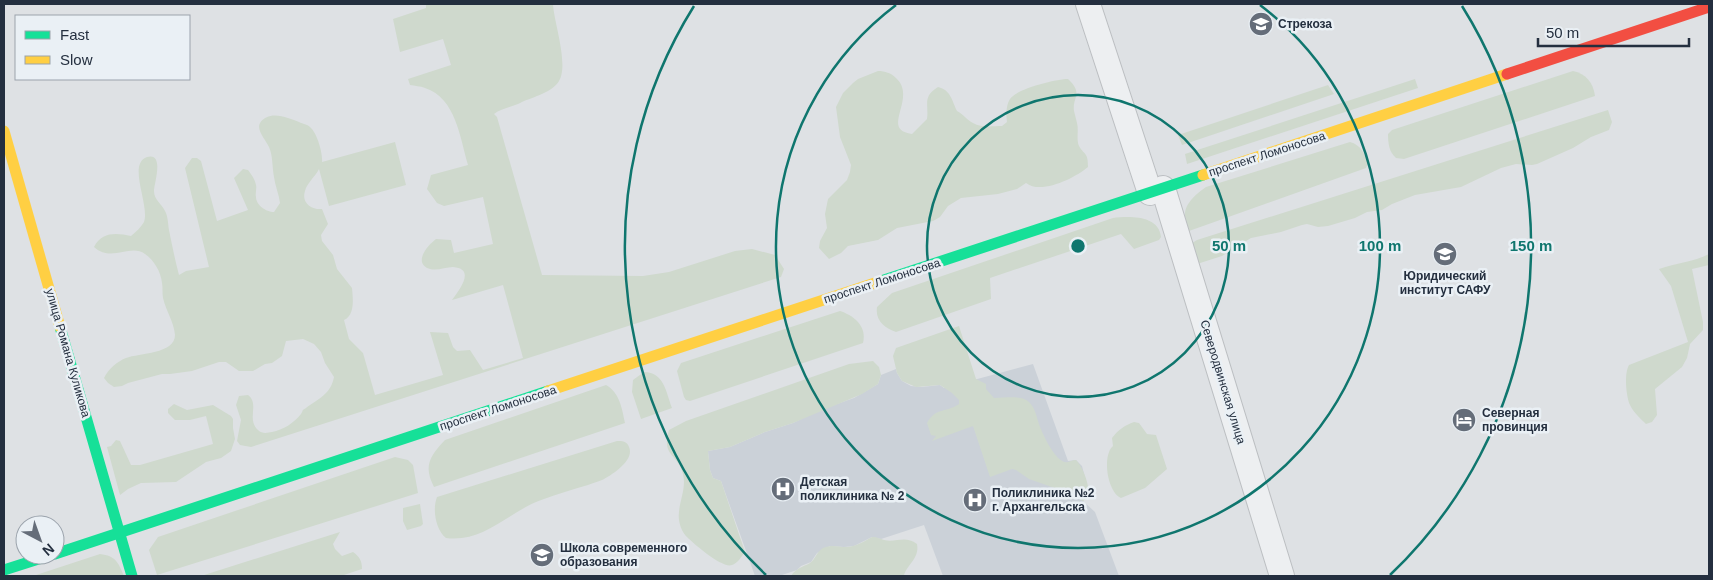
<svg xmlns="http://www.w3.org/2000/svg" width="1713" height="580" viewBox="0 0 1713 580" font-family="Helvetica,sans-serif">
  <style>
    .built { fill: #cbd1d8 }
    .green { fill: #cfd9cd }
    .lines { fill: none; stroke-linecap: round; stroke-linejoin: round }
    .street-casing { stroke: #bcbfc2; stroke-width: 26 }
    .street { stroke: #edeff1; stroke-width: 24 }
    .fast { stroke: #16e098; stroke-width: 11 }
    .slow { stroke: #ffcf43; stroke-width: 11 }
    .jam { stroke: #f24e42; stroke-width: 11 }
    .ring { fill: none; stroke: #0f766e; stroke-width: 2.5 }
    .labels { text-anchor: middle; stroke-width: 5; stroke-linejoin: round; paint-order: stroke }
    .poi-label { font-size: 12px; font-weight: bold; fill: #242f3f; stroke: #eaf0f5; text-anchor: start }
    .street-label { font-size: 12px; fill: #242f3f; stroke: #eaf0f5 }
    .centre { fill: #0f766e; stroke: #eaf0f5; stroke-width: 2.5 }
    .ring-label { font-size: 15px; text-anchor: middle; font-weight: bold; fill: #0f766e; stroke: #eaf0f5; stroke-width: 5; stroke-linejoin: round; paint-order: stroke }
  </style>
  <rect width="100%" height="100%" fill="#dee1e4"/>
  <!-- built -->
  <path class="built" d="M1033,364l35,97 8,-1 6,6 7,28 -6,7 12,11 24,64h-176l-19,-51 -43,14 -9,-2 -18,9 -10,1 -14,-1 -13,7 -6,9 -10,4 -4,4 -18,6h-24l-34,-95 -8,-3 -3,-8 -2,-19 22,-4 35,-15 28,-9 27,-13 34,-12 24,-14 3,-9 15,-6 1,4 5,8 9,5 11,1 18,-2 4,3z"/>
  <!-- green -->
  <g class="green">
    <path d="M426,4h127c1,19 16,60 6,77 -6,11 -26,16 -37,21 -9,5 -20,6 -28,12l3,3 45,158 101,1 26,-4 66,-21 17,-2 23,6 9,14 -3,8 -530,170 -11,-2 -3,-4 4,-21 -5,-15 3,-9 9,-1c12,9 -2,24 10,35 4,4 9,3 14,2 11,-2 22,-9 29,-18 3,-5 0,-3 5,-6 12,-9 25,-14 28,-31l-9,-14 -4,-11 -7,-8 -11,-5 -17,2 -4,15 -10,7 -7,1 -12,7h-14l-13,-9h-7l-27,9 -22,3h-8l-34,9 -6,3 -8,1 -6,-4 -4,-5c4,-9 14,-17 22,-20 13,-5 49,-4 49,-23 -1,-13 -9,-24 -12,-37 -1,-5 0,-10 -1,-15 -1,-11 -8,-23 -17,-29 -15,-11 -33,9 -51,-7 8,-16 23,-14 37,-11 5,-4 10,-9 13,-14 6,-17 -17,-58 3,-65 18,-5 7,27 7,34 0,9 8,13 11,20 3,5 3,13 4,19 3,15 6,30 10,45l7,-4 23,-4 -24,-99 7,-10h5l4,3 16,60 31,-11 -14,-32 9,-9 5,1c3,4 7,9 8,15 1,4 -1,8 0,12 0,8 10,15 18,15l6,-9c-1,-9 -5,-17 -6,-26 -2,-10 -1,-21 -5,-30 -3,-7 -13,-17 -9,-24 9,-14 29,-5 39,-1 4,2 8,2 11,5 7,6 13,26 12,35l73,-20 11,43 -77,21 -10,-37c-4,8 -12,14 -14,22 -4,12 7,19 17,18l6,15 -7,11 1,6 11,14 4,14 15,19c1,11 3,27 -8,32l5,19 14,14 12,42 68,-20 -13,-43 18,1 5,14 4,4 13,-1 13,20 40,-12 -20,-73 -51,15c6,-9 25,-31 1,-33 -7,0 -16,4 -23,2 -18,-6 -2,-24 6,-30l15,1 3,13 39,-9 -10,-47 -39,9 -7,-3 -10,-14 4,-14 37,-10c-8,-27 -12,-67 -43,-77 -5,-2 -10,-2 -15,-3l-2,-6 43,-14 -8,-26 -43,13 -7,-33 33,-11z"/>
    <path d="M878,71c7,0 13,2 18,7 22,20 -17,52 16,56l15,-15c2,-15 -5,-22 11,-32 13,3 14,14 19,24 6,3 10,9 16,12 8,5 20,3 29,3l5,-4c-1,-7 -1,-17 3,-23 6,-10 46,-20 58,-20 16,15 4,18 6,32 1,4 2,8 3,12 2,7 -1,16 2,23 6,10 9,6 9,21 -13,11 -47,28 -62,16l-9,6 -19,5 -37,4 -13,8 -8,11 -7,4 -36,7 -19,12 -30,6 -7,7 -12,6 -10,-11 1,-7 7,-13 -2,-14 3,-15 19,-19 3,-8 1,-7 -11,-28 -4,-30 7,-14 10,-10 5,-4z"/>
    <path d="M1573,71c13,3 20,11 22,25l-191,63 -8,-1c-7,-6 -8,-15 -8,-24l4,-4z"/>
    <path d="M1415,79l3,9 -231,76 -2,-10z"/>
    <path d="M1328,85l6,9 -152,51 -4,-10z"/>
    <path d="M1608,110l4,12 -3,8 -18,7 -18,11 -36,16 -5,1 -16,-1 -15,4 -40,19 -46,8 -23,9 -10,6 -15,2 -12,6 -27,8 -10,1 -11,-3 -5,1 -21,7 -30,6 -29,18 -25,8 -5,-21 5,-3z"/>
    <path d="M1350,142c11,3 14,11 18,21l-2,5 -177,63c-2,-5 -4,-10 -4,-15 -1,-12 12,-23 21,-29z"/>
    <path d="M1113,218c16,-2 46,-3 48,19l-2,3 -25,9 -13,-15 -131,44 1,21 -95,33c-11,-4 -21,-11 -19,-25l15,-14z"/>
    <path d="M1709,254v11l-17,4 11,53v8l-13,14 -3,14 -5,9 -27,22 2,26 -5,7 -6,2c-5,-5 -13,-12 -16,-19 -4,-9 -6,-32 -1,-40l59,-23 -17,-56 -12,-17c17,-6 34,-7 50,-15z"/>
    <path d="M840,311c15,5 27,16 23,32l-173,58 -4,-1 -2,-3 -7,-26 4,-8z"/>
    <path d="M959,326l17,53 10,5v5l8,9c7,0 24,-2 30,1 12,5 12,19 17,30 3,8 14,31 24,33 4,1 7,-2 11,-2 7,7 16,29 11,38l-4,3 -17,-9 -37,-13 -13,-9 -4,-1 -22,8 -17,-51 -41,15 4,-5 -5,-1 -4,-12c9,-16 19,-10 32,-19v-4l-7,-7 -12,-8 -24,2 -14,-6 -5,-8 -4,-17 3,-8z"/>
    <path d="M873,361l6,6 2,8 -3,9 -16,10 -69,29 -28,9 -35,15 -22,4 2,19 3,8 8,3 24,71c-3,4 -8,12 -13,13 -9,4 -38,-21 -45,-28 -4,-4 -7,-10 -8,-17 -2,-15 8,-30 4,-46 -5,-21 -22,-17 -14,-44l17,-9 163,-57z"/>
    <path d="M644,372c20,0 22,20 28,36l-31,11 -9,-27 1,-12z"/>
    <path d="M606,385c14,8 16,24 19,38l-191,64c-11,-21 -4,-31 11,-47z"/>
    <path d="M174,404l13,6 26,-5 18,11 2,3v9l2,11 -4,12 -10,7 -15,4 -30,20 -35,1 -13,6 -8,6 -13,-48 4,-1 5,-6 4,1 11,24h9l73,-21 -7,-28 -16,4h-15l-7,-7v-4z"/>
    <path d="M1134,422l5,1 8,11 9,1 11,34 -22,19 -24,10c-14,-6 -19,-43 -8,-52l-1,-8c6,-8 13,-13 22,-16z"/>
    <path d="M617,441c5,0 10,0 12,6 6,13 -17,28 -27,33 -4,2 -10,3 -14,5 -15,4 -30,9 -44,14 -34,11 -59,44 -98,39 -10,-8 -14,-28 -9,-41z"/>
    <path d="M395,457l13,3 5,5 5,28 -261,82 -8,-25 9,-13z"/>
    <path d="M420,504l3,20 -2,2 -14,4 -4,-9v-13z"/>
    <path d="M340,532l-7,12 2,5 7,7 11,-4c7,5 9,9 9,17l-21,7h-140z"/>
    <path d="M872,537c6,0 8,2 12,3 12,3 21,-5 33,4 3,15 -11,21 -13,32h-113c5,-8 12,-9 19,-13 6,-4 6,-11 13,-15 10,-4 14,-1 23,-1 9,0 19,-6 26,-10z"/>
    <path d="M100,554c16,2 18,8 24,22h-91z"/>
  </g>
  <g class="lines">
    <!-- street casing -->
    <g class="street-casing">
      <g id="street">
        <path d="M1088,4l62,189"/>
        <path d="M1163,188l119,388"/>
      </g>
    </g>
    <!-- street -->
    <use href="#street" class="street"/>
    <!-- fast -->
    <g class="fast">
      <path d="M881,281l322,-106"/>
      <path d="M60,327l72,249"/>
      <path d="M55,554l493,-163"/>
      <path d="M4,570l47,-15"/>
    </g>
    <!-- slow -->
    <g class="slow">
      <path d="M4,131l56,196"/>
      <path d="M1203,175l304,-101"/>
      <path d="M548,391l333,-110"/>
    </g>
    <!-- jam -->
    <path class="jam" d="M1507,74l202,-67"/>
  </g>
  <!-- distance rings -->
  <g class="ring">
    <circle cx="1078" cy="246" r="151"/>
    <path d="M1260 5A302 302 0 1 1 896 5"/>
    <path d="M766 575A453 453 0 0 1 694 6M1462 6A453 453 0 0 1 1390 575"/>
  </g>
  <!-- icons -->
  <defs>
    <g id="school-disc" transform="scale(1.25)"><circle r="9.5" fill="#656d79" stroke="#eaf0f5"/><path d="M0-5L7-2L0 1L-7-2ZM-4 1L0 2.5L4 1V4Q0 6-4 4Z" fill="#fff"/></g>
    <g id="university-disc" transform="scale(1.25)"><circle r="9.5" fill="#656d79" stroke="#eaf0f5"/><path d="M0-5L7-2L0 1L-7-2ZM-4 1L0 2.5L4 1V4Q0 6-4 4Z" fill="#fff"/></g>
    <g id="hotel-disc" transform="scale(1.25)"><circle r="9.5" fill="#656d79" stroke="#eaf0f5"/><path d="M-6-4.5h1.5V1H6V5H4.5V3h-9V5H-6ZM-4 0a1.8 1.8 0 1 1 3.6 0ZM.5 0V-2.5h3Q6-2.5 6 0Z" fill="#fff"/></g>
    <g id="hospital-disc" transform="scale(1.25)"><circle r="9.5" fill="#656d79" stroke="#eaf0f5"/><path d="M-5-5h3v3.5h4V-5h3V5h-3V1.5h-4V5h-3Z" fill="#fff"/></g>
  </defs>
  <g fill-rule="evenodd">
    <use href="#school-disc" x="1261" y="24"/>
    <use href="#university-disc" x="1445" y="254"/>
    <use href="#hotel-disc" x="1464" y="420"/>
    <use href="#hospital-disc" x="783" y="489"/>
    <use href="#hospital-disc" x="975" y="500"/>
    <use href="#school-disc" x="542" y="555"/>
  </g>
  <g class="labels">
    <!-- poi labels -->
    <g class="poi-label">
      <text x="1278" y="28">Стрекоза</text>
      <text x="1445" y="280" text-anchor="middle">Юридический<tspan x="1445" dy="14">институт САФУ</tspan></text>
      <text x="1482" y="417">Северная<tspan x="1482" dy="14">провинция</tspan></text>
      <text x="800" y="486">Детская<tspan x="800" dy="14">поликлиника № 2</tspan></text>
      <text x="992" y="497">Поликлиника №2<tspan x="992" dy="14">г. Архангельска</tspan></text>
      <text x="560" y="552">Школа современного<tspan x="560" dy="14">образования</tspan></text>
    </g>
    <!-- street labels -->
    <g class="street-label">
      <text transform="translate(1267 154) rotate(-18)" y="4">проспект Ломоносова</text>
      <text transform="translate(882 281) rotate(-18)" y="4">проспект Ломоносова</text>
      <text transform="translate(68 353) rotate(74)" y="4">улица Романа Куликова</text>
      <text transform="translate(1223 382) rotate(73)" y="4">Северодвинская улица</text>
      <text transform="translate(498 408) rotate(-18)" y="4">проспект Ломоносова</text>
    </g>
  </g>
  <circle cx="1078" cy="246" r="8" class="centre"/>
  <g class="ring-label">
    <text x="1229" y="251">50 m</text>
    <text x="1380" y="251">100 m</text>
    <text x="1531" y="251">150 m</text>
  </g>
  <!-- border -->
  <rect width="1713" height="580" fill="none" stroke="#242f3f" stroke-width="10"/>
  <!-- legend -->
  <rect x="15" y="15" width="175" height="65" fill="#eaf0f5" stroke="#9ba3ac"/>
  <rect x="25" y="31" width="25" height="8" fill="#16e098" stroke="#9ba3ac"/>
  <text x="60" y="40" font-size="15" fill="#242f3f">Fast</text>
  <rect x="25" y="56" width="25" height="8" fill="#ffcf43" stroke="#9ba3ac"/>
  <text x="60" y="65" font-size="15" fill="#242f3f">Slow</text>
  <!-- north arrow -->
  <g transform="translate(40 540) rotate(139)"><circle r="24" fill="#eaf0f5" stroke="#9ba3ac"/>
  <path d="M0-4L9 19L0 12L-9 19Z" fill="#656d79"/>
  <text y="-8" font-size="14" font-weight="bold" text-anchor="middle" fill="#242f3f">N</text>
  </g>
  <!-- scale -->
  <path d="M1538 38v8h151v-8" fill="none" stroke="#242f3f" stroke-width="2.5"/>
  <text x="1546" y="38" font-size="15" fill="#242f3f" stroke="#eaf0f5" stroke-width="4" paint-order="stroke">50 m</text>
</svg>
